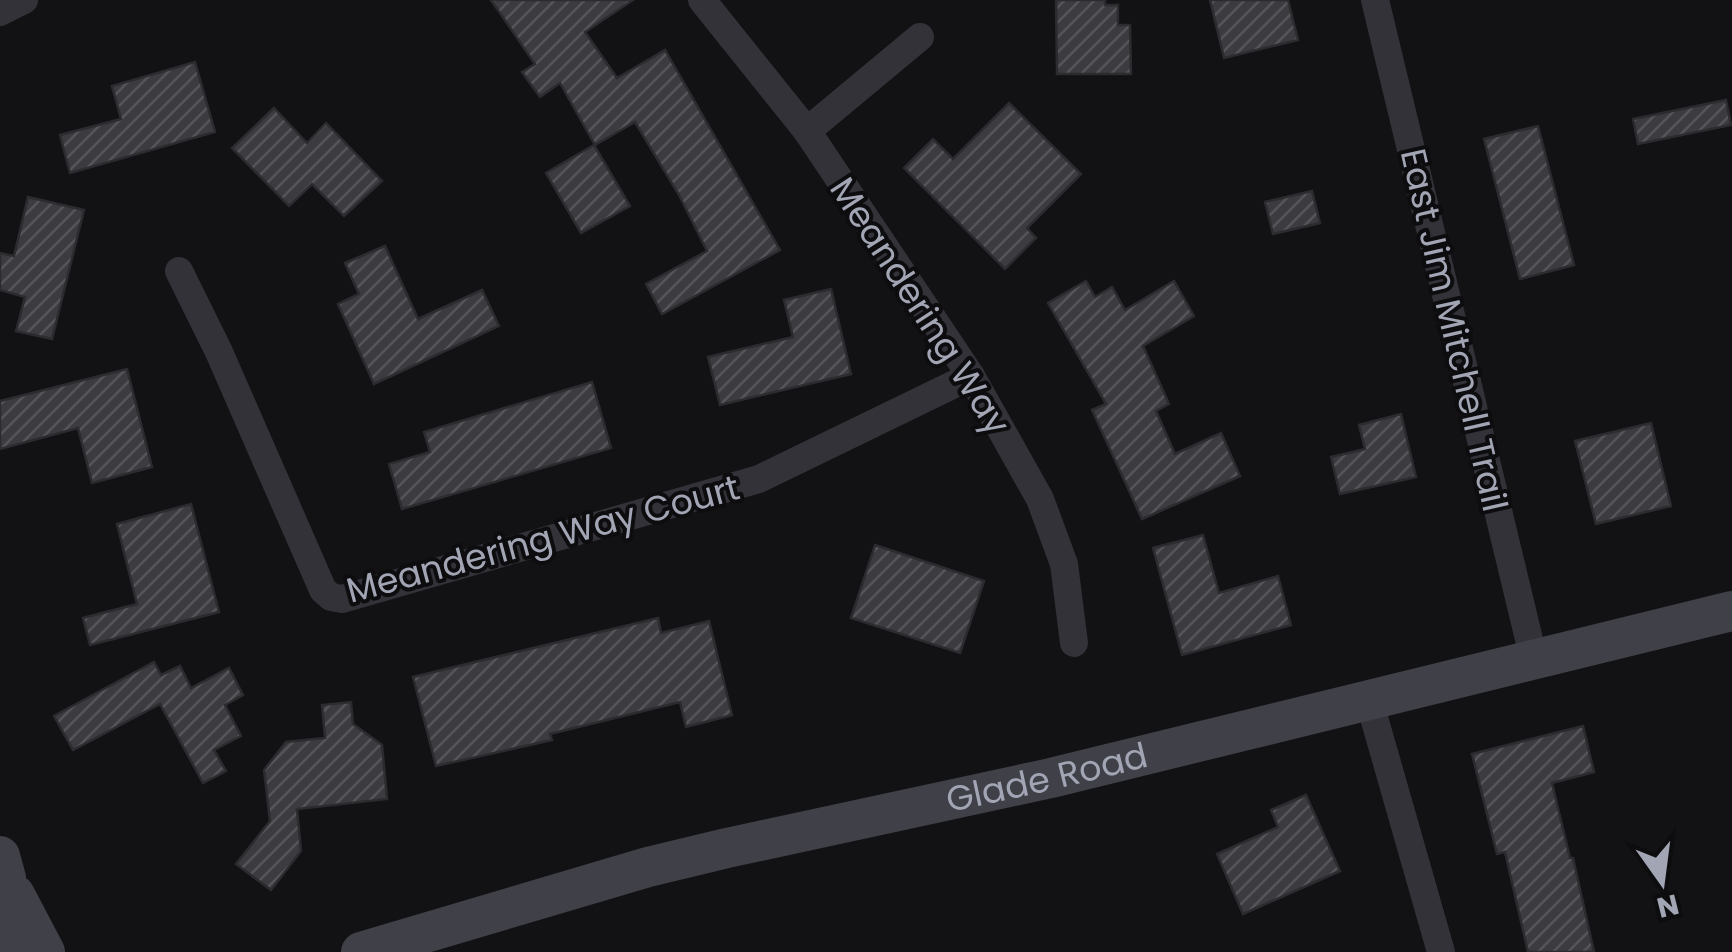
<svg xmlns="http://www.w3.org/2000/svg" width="1732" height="952" viewBox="0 0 1732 952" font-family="Poppins,sans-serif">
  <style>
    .building { fill: url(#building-hatch); stroke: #2c2b2f; stroke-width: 2.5 }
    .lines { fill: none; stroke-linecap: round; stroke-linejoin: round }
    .minor { stroke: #323238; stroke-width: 28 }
    .secondary { stroke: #404148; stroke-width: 40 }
    .labels { text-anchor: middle; stroke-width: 8; stroke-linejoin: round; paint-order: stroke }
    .street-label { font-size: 35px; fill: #a2a5b4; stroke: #0d0c0e }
  </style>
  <defs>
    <pattern id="building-hatch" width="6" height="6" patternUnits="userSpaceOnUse" patternTransform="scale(2.5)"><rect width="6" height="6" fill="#3c3b40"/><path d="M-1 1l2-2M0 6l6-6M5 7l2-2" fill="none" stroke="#555459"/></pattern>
  </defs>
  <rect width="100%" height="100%" fill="#121113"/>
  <!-- building -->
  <g class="building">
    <path d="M491,0h142l-48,32 32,46 48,-28 115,200 -118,64 -16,-30 61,-33 -28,-56 -44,-73 -40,23 -35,-62 -20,14 -18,-25 13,-8z"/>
    <path d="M1056,0h49v5h13v20h12l1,49h-74z"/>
    <path d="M1210,0h78l10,40 -74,18z"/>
    <path d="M195,62l20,70 -145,41 -10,-38 61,-16 -9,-33z"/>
    <path d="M1726,100l5,25 -93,19 -5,-25z"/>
    <path d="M1009,103l72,71 -54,54 9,10 -31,31 -101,-101 29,-29 20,20z"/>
    <path d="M274,108l33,35 19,-20 56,58 -38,35 -32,-32 -23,22 -57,-58z"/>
    <path d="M1538,126l36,139 -54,14 -36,-140z"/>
    <path d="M594,145l36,61 -49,27 -35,-60z"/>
    <path d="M1312,191l8,32 -47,11 -8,-32z"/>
    <path d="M28,197l56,13 -32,129 -36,-8 9,-34 -25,-7v-37l14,3z"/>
    <path d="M385,246l33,73 64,-29 17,36 -125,58 -36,-80 21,-10 -14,-31z"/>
    <path d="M1086,281l9,16 17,-10 13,23 49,-29 20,35 -51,30 26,58 -13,7 19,43 46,-21 19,43 -98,43 -50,-109 14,-6 -58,-101z"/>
    <path d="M831,289l20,85 -131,31 -12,-48 85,-20 -9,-37z"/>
    <path d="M127,369l25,98 -60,16 -14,-55 -78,21v-48z"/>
    <path d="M592,382l19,66 -209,61 -13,-45 41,-12 -6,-20z"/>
    <path d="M1401,414l15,63 -76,17 -9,-37 34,-8 -6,-24z"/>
    <path d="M1651,423l20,83 -75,18 -21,-83z"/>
    <path d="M191,504l28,108 -129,33 -7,-27 54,-14 -20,-80z"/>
    <path d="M1203,535l16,58 59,-17 13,49 -109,30 -29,-107z"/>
    <path d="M875,545l109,36 -24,72 -109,-35z"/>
    <path d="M658,618l3,15 48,-12 23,94 -46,12 -6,-25 -130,32 2,6 -116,26 -23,-89z"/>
    <path d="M154,662l7,13 19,-9 11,22 38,-20 14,27 -18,10 16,31 -27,14 12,21 -23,12 -43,-79 -87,46 -19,-34z"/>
    <path d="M351,702l2,22 29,21 5,54 -90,10 4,42 -30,39 -35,-26 34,-43 -6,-51 22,-28 39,-4 -3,-33z"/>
    <path d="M1583,726l11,46 -42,11 18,75h3l21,94h-66l-23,-100 -8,2 -25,-100z"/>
    <path d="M1306,795l34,76 -97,43 -26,-60 61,-27 -7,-17z"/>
  </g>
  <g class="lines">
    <!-- minor -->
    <g class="minor">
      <path d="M702,0l105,131 164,245 69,123 24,65 10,79"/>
      <path d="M1375,0l159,660"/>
      <path d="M0,12l24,-12"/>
      <path d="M807,131l113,-94"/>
      <path d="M179,271l40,81 104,238 8,7 11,2 417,-120 212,-103"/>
      <path d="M1369,700l72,252"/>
    </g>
    <!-- secondary -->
    <g class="secondary">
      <path d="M0,856l6,22 6,74"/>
      <path d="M15,895l30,57"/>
      <path id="s1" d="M361,952l287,-85 79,-19 324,-70 681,-167"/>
    </g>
  </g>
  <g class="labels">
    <!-- street labels -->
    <g class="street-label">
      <text transform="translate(920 306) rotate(57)" y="12">Meandering Way</text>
      <text transform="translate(1454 330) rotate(77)" y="12">East Jim Mitchell Trail</text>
      <text transform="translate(543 539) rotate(-15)" y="12">Meandering Way Court</text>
      <text dy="12" stroke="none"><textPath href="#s1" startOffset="708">Glade Road</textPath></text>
    </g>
  </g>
  <!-- north arrow -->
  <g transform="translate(1662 882) rotate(166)" stroke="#0d0c0e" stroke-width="8" paint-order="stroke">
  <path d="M0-8L18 38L0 25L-18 38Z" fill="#a2a5b4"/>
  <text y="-15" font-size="28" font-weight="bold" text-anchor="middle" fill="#a2a5b4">N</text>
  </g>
</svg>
